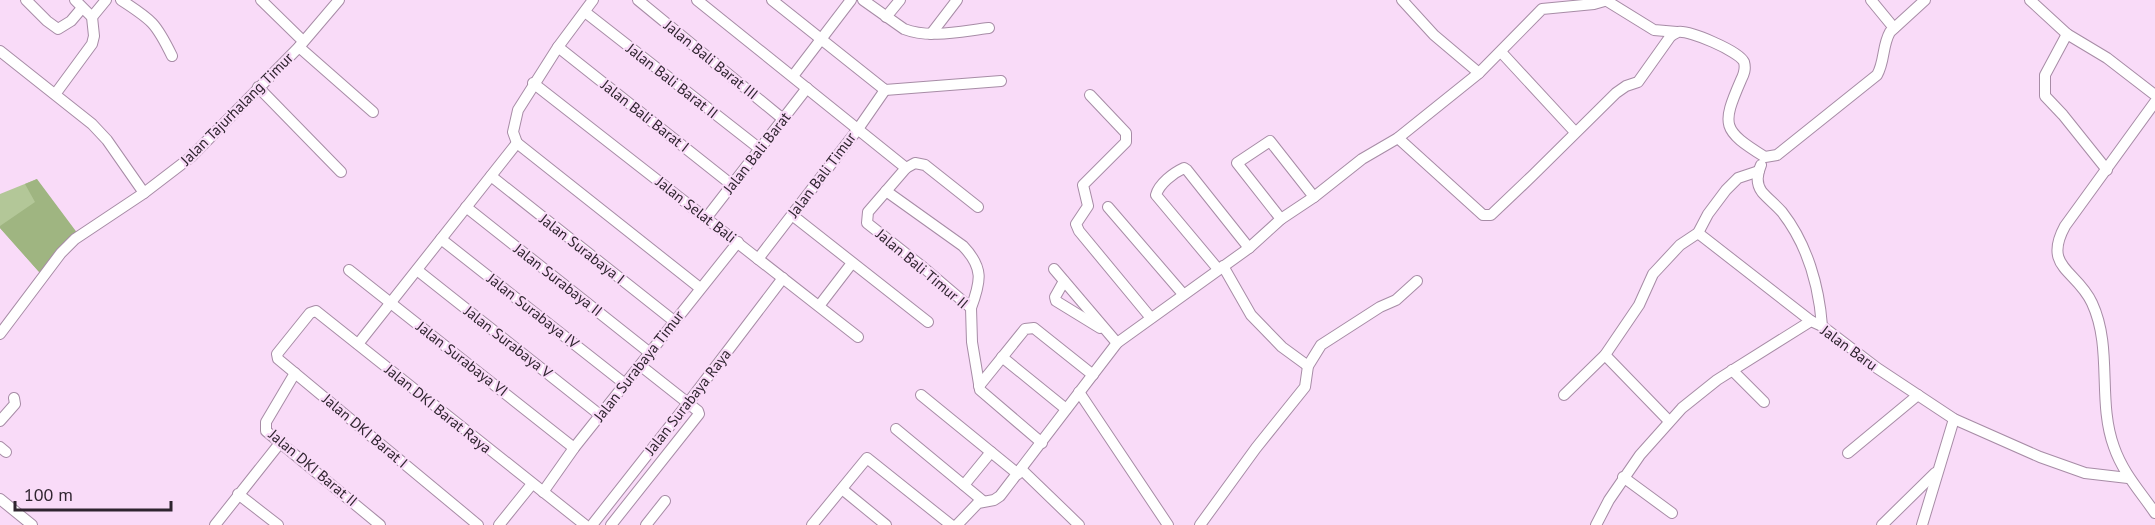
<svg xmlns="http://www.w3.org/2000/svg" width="2155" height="525" viewBox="0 0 2155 525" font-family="'PT Sans',sans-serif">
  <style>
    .green { fill: #b3c798 }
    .forest { fill: #9fb581 }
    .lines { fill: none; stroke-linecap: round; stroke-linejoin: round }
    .street-casing { stroke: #a78ca6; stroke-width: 12 }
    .street { stroke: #fff; stroke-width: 10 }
    .labels { text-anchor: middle; stroke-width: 4.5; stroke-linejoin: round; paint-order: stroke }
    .street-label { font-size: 15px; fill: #2f242f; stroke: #f9dbf8 }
  </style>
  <rect width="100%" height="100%" fill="#f9dbf8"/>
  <!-- green -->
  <path class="green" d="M37,179l3,94 -40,-45v-34z"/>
  <!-- forest -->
  <path class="forest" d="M37,179l41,55 -38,39 -40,-45v-2l35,-24 -10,-18z"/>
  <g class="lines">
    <!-- street casing -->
    <g class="street-casing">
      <g id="street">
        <path d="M26,0l21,21 11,8 13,-8 11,-13"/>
        <path d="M121,0c31,20 35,23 51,56"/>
        <path d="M261,0l42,41"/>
        <path d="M638,0l145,119"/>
        <path d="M697,0l209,168"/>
        <path d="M772,0l113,90 116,-9"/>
        <path d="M863,0l41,29c26,10 58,2 85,-1"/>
        <path d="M1402,0l32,35 45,38"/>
        <path d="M1871,0l23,28"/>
        <path d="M2030,0l37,34 40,24 48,37"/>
        <path d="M1607,1l47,29 23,2"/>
        <path d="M585,12l175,137"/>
        <path d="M92,17l14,-17"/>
        <path d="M886,17l14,-17"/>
        <path d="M931,34l26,-34"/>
        <path d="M2067,34l-22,41v21l18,19 44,55"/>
        <path d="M299,47l74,65"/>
        <path d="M558,47l174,138"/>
        <path d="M0,51l92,73 15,16 37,53"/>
        <path d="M1501,52l74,80"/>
        <path d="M793,76l58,-76"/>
        <path d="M533,83l325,254"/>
        <path d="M258,87l83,85"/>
        <path d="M56,93l36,-49 2,-8 -2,-19 -17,-17"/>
        <path d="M1090,95l36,38v9l-43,43 5,21 -12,18 3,7 72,87"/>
        <path d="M2155,102l-90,124c-23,42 12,44 27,77 21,45 5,98 22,144 9,26 26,44 41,66"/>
        <path d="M1398,138l85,77h8l41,-39 84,-83 10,-7 12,-4 32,-45c1,-1 6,-4 8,-5 11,-2 61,19 66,30 2,7 0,12 -3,18 -20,46 -19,50 24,77l12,-2 100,-80c8,-14 5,-29 13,-43l35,-32"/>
        <path d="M517,143l183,145"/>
        <path d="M517,143l-4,-11 5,-22 40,-63 35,-47"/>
        <path d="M1761,165c-4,9 -5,19 1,27 6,7 14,13 20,20 25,32 37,74 40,114"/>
        <path d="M491,176l183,145"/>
        <path d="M886,191l77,55c21,22 18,35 8,62"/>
        <path d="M466,207l184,146"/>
        <path d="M978,207l-53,-42 -10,-2 -9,5 -38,44 -1,11 57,45 47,40 1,34 8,48 62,53"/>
        <path d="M1108,207l75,87"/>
        <path d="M792,215l136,107"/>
        <path d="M707,217l100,-129"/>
        <path d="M1281,219l-44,-56 33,-22 44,56"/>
        <path d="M1698,233l113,88"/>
        <path d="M441,239l184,145"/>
        <path d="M758,259l100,-130 27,-39"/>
        <path d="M1223,266l28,49 31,32 26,19"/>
        <path d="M1054,269l63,74"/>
        <path d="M1218,269l-62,-74c3,-11 17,-22 28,-27l3,2 62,78"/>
        <path d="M349,270l225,178"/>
        <path d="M417,270l183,145"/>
        <path d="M1064,281l-9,16 1,4 44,27"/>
        <path d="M819,306l33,-43"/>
        <path d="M0,334l61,-81 14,-14 69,-46 47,-36 108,-110 40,-47"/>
        <path d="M358,344l159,-201"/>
        <path d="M1605,355l64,66"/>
        <path d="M1002,357l64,52"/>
        <path d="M1732,370l32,32"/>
        <path d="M295,373l-29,49v9l114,94"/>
        <path d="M979,386l46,-57 9,-1 59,47"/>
        <path d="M1079,392l89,133"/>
        <path d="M921,395l97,79"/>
        <path d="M1564,395l41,-40 34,-50 14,-31 27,-29 18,-12 10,-19 18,-24 12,-12 21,-7"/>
        <path d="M0,421l15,-17 -1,-6"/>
        <path d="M896,429l87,72"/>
        <path d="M0,447l6,5"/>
        <path d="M1848,453l70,-58"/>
        <path d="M1021,469l58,56"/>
        <path d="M1623,477l49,36"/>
        <path d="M964,485l27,-33"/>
        <path d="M842,489l44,36"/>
        <path d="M543,492l31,-44 164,-206"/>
        <path d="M238,494l40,31"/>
        <path d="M0,499l32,26"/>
        <path d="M215,525l65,-82"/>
        <path d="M478,525l-200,-166 -1,-5 33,-41 6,-2 269,214"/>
        <path d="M499,525l33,-41"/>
        <path d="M592,525l96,-122 95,-125"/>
        <path d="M611,525l88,-111 -1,-3 -57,-45"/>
        <path d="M646,525l19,-24"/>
        <path d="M812,525l55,-67 84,67"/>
        <path d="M957,525l21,-22 16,-3 6,-4 117,-153 132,-95 32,-29 33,-22 48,-38 36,-21 81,-65 63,-64 52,-5 14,-4"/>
        <path d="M1200,525l56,-77 49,-61 3,-21 13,-21 59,-38 16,-7 21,-19"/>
        <path d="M1596,525l13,-25 31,-45 42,-47 35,-28 94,-59 11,5 55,42 77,51 86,38 45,16 43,5"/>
        <path d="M1882,525l53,-52"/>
        <path d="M1922,525l32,-106"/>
      </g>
    </g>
    <!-- street -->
    <use href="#street" class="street"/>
  </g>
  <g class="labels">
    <!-- street labels -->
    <g class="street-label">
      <text transform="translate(711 60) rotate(39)" y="5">Jalan Bali Barat III</text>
      <text transform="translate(672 81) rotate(38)" y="5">Jalan Bali Barat II</text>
      <text transform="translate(237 109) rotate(-45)" y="5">Jalan Tajurhalang Timur</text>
      <text transform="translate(645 116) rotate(38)" y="5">Jalan Bali Barat I</text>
      <text transform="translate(757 153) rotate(-52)" y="5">Jalan Bali Barat</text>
      <text transform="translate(822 175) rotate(-53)" y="5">Jalan Bali Timur</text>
      <text transform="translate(696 210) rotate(38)" y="5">Jalan Selat Bali</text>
      <text transform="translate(582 249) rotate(38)" y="5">Jalan Surabaya I</text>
      <text transform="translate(922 269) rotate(40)" y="5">Jalan Bali Timur II</text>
      <text transform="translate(558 280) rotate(38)" y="5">Jalan Surabaya II</text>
      <text transform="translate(533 311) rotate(38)" y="5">Jalan Surabaya IV</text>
      <text transform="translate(508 342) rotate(38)" y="5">Jalan Surabaya V</text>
      <text transform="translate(1849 348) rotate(36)" y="5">Jalan Baru</text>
      <text transform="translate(462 359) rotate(38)" y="5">Jalan Surabaya VI</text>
      <text transform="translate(639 366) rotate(-52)" y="5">Jalan Surabaya Timur</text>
      <text transform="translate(688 402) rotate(-52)" y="5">Jalan Surabaya Raya</text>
      <text transform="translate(438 409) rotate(39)" y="5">Jalan DKI Barat Raya</text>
      <text transform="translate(365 431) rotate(40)" y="5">Jalan DKI Barat I</text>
      <text transform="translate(313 468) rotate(40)" y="5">Jalan DKI Barat II</text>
    </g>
  </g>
  <!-- scale -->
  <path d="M15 501v9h156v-9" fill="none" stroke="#2f242f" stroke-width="3"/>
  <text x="24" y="501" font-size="18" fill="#2f242f" stroke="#f9dbf8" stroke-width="4.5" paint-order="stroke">100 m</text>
</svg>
